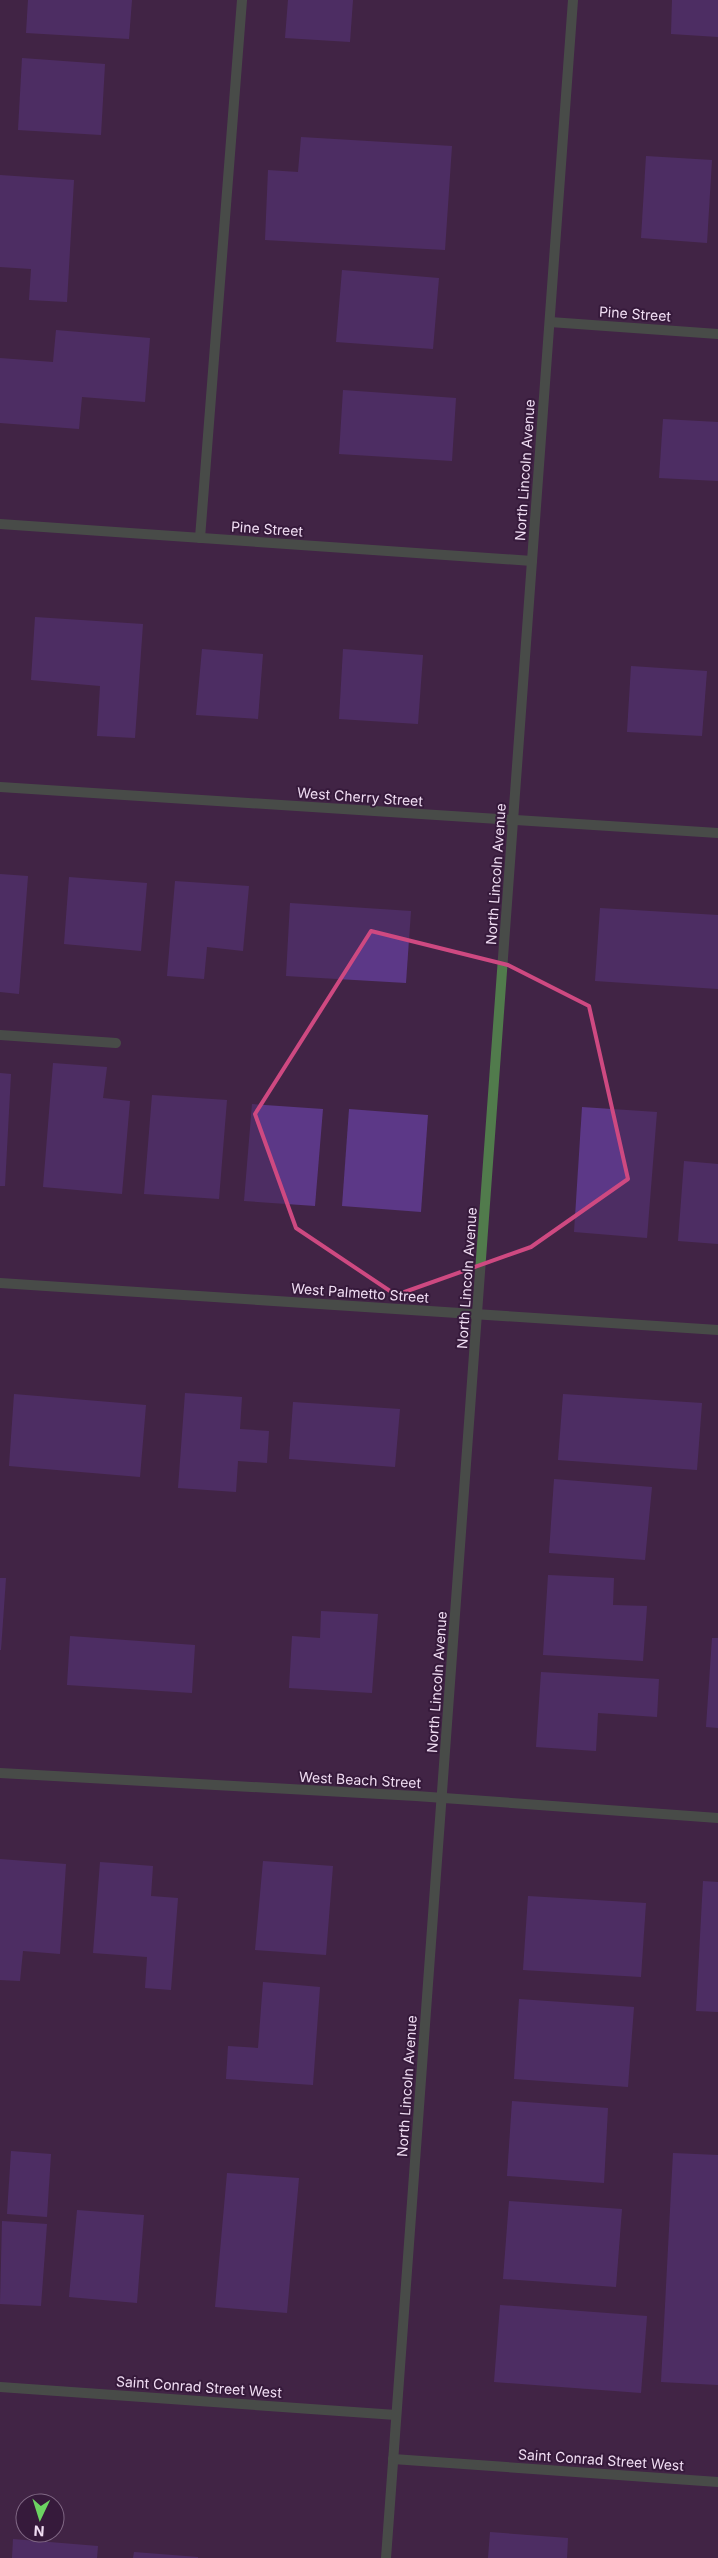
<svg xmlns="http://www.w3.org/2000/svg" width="718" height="2558" viewBox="0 0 718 2558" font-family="Inter,sans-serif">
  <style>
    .building { fill: #5c3887 }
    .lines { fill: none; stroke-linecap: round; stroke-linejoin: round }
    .lane { stroke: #517b4c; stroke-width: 10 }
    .street { stroke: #517b4c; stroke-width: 10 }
    .marked { fill: none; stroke: #ce4981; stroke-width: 4; stroke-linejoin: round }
    .labels { text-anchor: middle; stroke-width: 4; stroke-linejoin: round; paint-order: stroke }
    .street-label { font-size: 14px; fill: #f0ddf3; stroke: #361a3b }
  </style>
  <rect width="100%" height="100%" fill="#412446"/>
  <!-- building -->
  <g class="building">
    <path d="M28,0h104l-3,39 -103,-6z"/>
    <path d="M288,0h65l-3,42 -65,-4z"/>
    <path d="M672,0h46v37l-47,-3z"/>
    <path d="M22,58l83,6 -4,71 -83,-5z"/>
    <path d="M301,137l151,9 -7,104 -180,-10 3,-70 30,2z"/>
    <path d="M646,156l66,4 -5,83 -66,-5z"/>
    <path d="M0,175l74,5 -7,122 -38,-2 2,-31 -31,-2z"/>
    <path d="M342,270l97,8 -6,71 -97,-7z"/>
    <path d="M56,330l94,8 -5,64 -63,-5 -3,32 -79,-6v-65l53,4z"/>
    <path d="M343,390l113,8 -4,63 -113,-7z"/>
    <path d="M663,419l55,3v59l-59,-3z"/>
    <path d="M35,617l108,7 -8,114 -38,-2 3,-50 -69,-6z"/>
    <path d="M202,649l61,5 -5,65 -62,-4z"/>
    <path d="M343,649l80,6 -5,69 -79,-5z"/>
    <path d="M631,666l76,5 -5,65 -75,-4z"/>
    <path d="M0,874l28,2 -9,118 -19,-2z"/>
    <path d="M69,877l78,6 -6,68 -77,-7z"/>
    <path d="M175,881l74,5 -6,65 -36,-4 -3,32 -37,-3z"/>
    <path d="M290,903l121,8 -5,72 -120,-7z"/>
    <path d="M600,908l118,7v74l-123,-8z"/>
    <path d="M53,1063l54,4 -4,31 27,3 -8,93 -79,-7z"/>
    <path d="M0,1073l11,1 -6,112h-5z"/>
    <path d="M152,1095l75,5 -8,99 -75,-5z"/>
    <path d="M252,1104l71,5 -8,97 -71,-5z"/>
    <path d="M582,1107l75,5 -10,126 -73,-6z"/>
    <path d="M349,1109l79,6 -7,97 -79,-6z"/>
    <path d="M684,1161l34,3v80l-40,-3z"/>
    <path d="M185,1393l57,4 -2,32 29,2 -2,32 -29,-2 -2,31 -58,-4z"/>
    <path d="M14,1394l132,11 -6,72 -131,-11z"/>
    <path d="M563,1394l139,9 -5,67 -139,-10z"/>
    <path d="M293,1402l107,7 -5,58 -106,-8z"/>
    <path d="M554,1479l98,8 -7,73 -96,-7z"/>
    <path d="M548,1575l66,3 -1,27 34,1 -4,55 -100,-6z"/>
    <path d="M0,1578h6l-5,72h-1z"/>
    <path d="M321,1611l57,3 -6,79 -83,-5 3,-52 28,2z"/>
    <path d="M70,1636l125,9 -3,48 -125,-8z"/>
    <path d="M712,1638h6v90l-12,-1z"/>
    <path d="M541,1672l118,7 -2,38 -59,-4 -2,38 -60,-4z"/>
    <path d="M0,1859l66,5 -6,90 -37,-3 -3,30 -20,-1z"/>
    <path d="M263,1861l70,5 -7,89 -71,-5z"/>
    <path d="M100,1862l53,4 -2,30 27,2 -7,92 -26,-2 2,-31 -54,-4z"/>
    <path d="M703,1881l15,1v130l-22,-1z"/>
    <path d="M528,1896l118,7 -5,74 -118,-7z"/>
    <path d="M263,1982l57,5 -7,98 -87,-6 2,-33 30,2z"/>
    <path d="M519,1999l115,8 -6,80 -114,-8z"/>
    <path d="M512,2101l96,7 -4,75 -97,-7z"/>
    <path d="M11,2151l40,3 -4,63 -40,-3z"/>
    <path d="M673,2153l45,2v230l-57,-3z"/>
    <path d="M227,2173l72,5 -12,135 -72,-6z"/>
    <path d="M509,2201l113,8 -6,78 -113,-8z"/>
    <path d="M77,2210l67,5 -7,88 -68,-6z"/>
    <path d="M2,2221l45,3 -6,82 -41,-2z"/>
    <path d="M500,2305l147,11 -6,77 -147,-11z"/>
    <path d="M490,2532l78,6 -1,20h-79z"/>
    <path d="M13,2539l85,7 -1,12h-85z"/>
    <path d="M134,2552l64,5v1h-65z"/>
  </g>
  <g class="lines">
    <!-- lane -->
    <g class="lane">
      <path d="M200,538l42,-538"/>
      <path d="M0,1035l116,8"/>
    </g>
    <!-- street -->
    <g class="street">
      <path d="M550,322l168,12"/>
      <path d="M0,524l532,37"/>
      <path d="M0,787l718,46"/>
      <path d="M0,1283l718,47"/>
      <path d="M0,1773l416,23 302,22"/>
      <path d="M0,2387l396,28"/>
      <path d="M393,2459l325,23"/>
      <path d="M386,2558l187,-2558"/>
    </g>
  </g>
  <!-- marked area -->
  <path d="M0 0H718V2558H0ZM371,931l137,34 81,41 39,173 -97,68 -135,48 -100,-67 -41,-114z" fill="#412446" fill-opacity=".55" fill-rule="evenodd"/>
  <path class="marked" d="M371,931l137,34 81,41 39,173 -97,68 -135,48 -100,-67 -41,-114z"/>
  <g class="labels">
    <!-- street labels -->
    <g class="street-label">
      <text transform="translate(635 314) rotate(4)" y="5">Pine Street</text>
      <text transform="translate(525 470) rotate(-86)" y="5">North Lincoln Avenue</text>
      <text transform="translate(267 529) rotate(4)" y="5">Pine Street</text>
      <text transform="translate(360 797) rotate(4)" y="5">West Cherry Street</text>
      <text transform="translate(496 874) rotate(-86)" y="5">North Lincoln Avenue</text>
      <text transform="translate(467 1278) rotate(-86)" y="5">North Lincoln Avenue</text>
      <text transform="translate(360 1293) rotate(4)" y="5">West Palmetto Street</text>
      <text transform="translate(437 1682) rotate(-86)" y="5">North Lincoln Avenue</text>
      <text transform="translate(360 1780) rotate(3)" y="5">West Beach Street</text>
      <text transform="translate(407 2086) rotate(-86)" y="5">North Lincoln Avenue</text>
      <text transform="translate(199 2387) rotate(4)" y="5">Saint Conrad Street West</text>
      <text transform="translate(601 2460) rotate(4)" y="5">Saint Conrad Street West</text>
    </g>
  </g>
  <!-- north arrow -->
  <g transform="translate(40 2518) rotate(184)"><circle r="24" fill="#361a3b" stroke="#806885"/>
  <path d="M0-4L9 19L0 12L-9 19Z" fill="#6cd362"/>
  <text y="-8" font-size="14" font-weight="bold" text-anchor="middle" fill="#f0ddf3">N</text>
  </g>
</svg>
